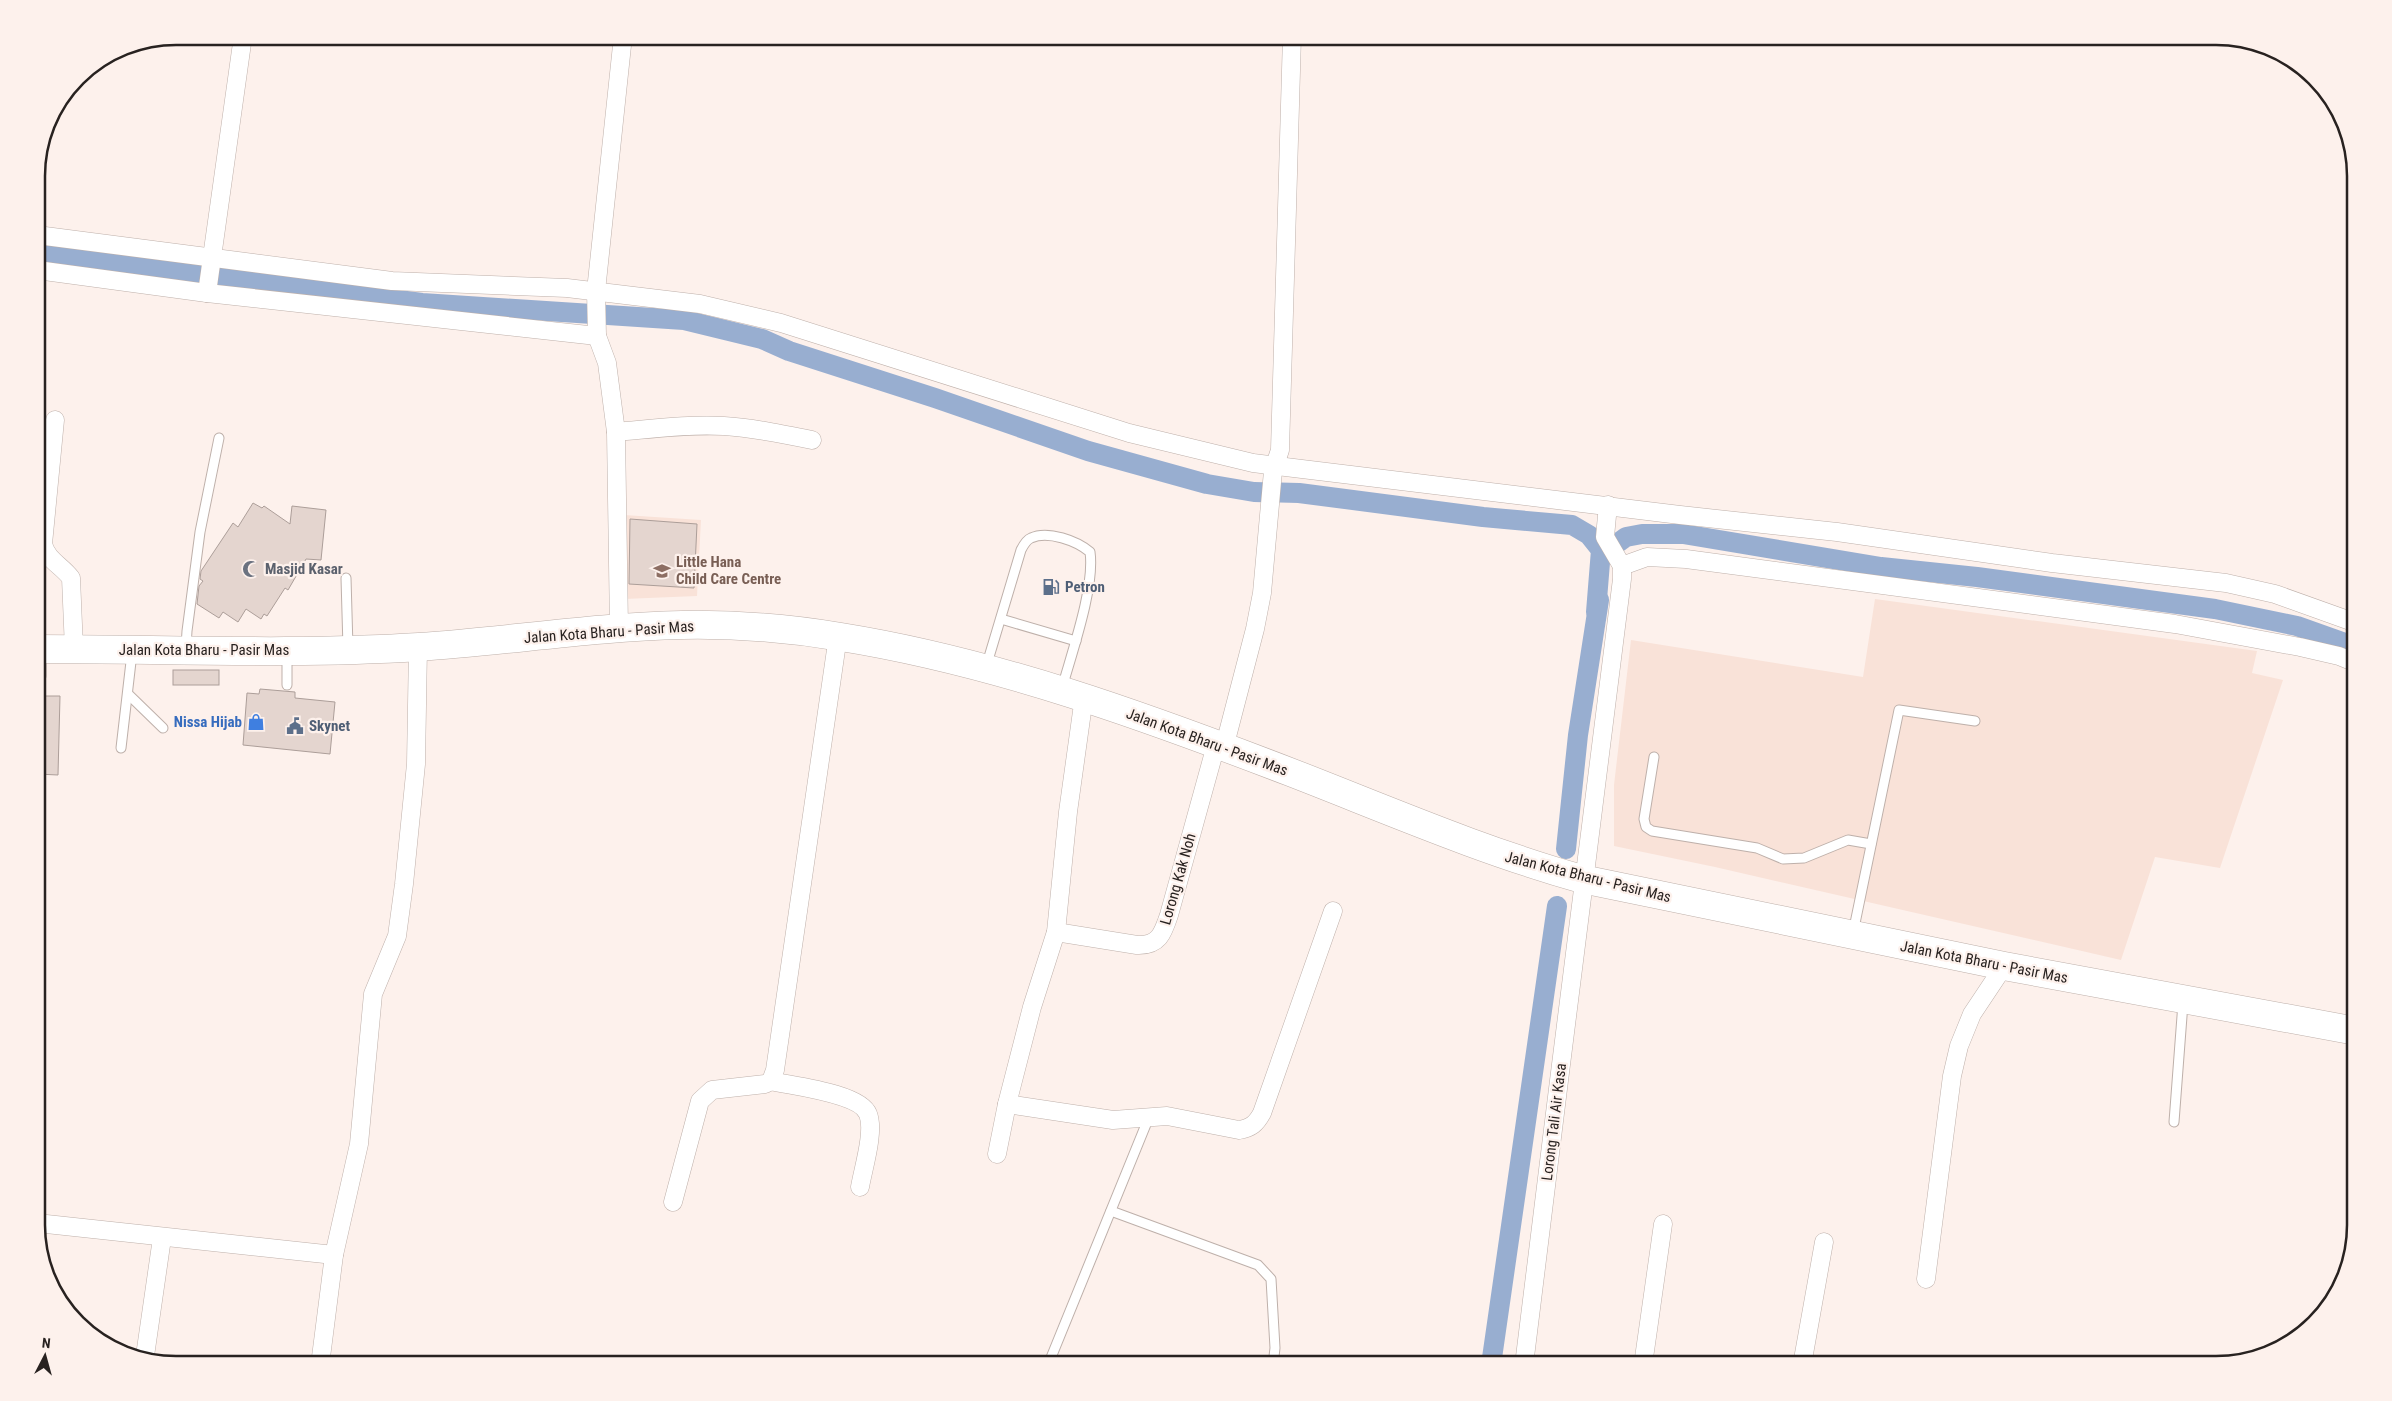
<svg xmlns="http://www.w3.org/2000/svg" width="2392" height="1401" viewBox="0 0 2392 1401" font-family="'Roboto Condensed',sans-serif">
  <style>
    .built { fill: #f9e2d8 }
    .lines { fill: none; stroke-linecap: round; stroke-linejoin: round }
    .canal { stroke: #98aed0; stroke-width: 20 }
    .building { fill: #e4d5cf; stroke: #ac9e99 }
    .lane-casing { stroke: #beb0aa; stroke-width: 11 }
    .street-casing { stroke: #beb0aa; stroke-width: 19 }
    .highway-casing { stroke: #beb0aa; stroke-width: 29 }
    .lane { stroke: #fff; stroke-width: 9 }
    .street { stroke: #fff; stroke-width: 18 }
    .highway { stroke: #fff; stroke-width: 28 }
    .labels { text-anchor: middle; stroke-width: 4.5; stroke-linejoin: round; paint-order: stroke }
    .education-label { font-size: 15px; font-weight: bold; fill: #785e54; stroke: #fdf1ec; text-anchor: start }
    .worship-label { font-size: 15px; font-weight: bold; fill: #5b616d; stroke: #fdf1ec; text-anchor: start }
    .service-label { font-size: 15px; font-weight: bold; fill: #4e5e75; stroke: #fdf1ec; text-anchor: start }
    .street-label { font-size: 15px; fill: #282220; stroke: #fdf1ec }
    .shop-label { font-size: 15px; font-weight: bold; fill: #366cbe; stroke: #fdf1ec; text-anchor: end }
    .rim { fill: none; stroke: #282220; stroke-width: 2.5 }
  </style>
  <rect width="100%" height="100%" fill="#fdf1ec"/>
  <!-- built -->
  <g class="built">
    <path d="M624,515l77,5 -4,76 -73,3z"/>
    <path d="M1875,599l382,52 -5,22 31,7 -63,188 -65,-11 -34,103 -406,-93 -101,-21v-61l17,-145 232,37z"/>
  </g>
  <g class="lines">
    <!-- canal -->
    <g class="canal">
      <path d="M37,254l385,49 262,17 78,19 27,12 146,47 153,53 119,33 47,8 45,1 184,24 89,8 17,10 12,15 -5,62"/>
      <path d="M1615,545l11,-8 16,-3h41l198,33 96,10 238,32 82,17 59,21"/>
      <path d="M1566,849l12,-114 21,-135"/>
      <path d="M1491,1365l66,-459"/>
    </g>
  </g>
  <!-- building -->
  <g class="building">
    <path d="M253,503l9,5 2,-2 26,18 2,-18 34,4 -5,50 -15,-1 -18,31 -3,-2 -18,28 -3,-2 -3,5 -15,-10 -8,13 -15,-10 -4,6 -22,-14 2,-18 4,-5 -3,-2 1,-8 32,-48 5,4z"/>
    <path d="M630,519l67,5 -3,64 -65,-4z"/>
    <rect x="173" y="670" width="46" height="15"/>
    <path d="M260,689l35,3v6l40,4 -5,52 -87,-9 4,-52 12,1z"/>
    <path d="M37,696h23l-2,79 -21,-1z"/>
  </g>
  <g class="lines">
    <!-- lane casing -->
    <g class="lane-casing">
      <g id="lane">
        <path d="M346,578l2,70"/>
        <path d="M1001,619l75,22"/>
        <path d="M186,647l1,-16 13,-99 19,-94"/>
        <path d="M986,667l35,-117c2,-4 5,-10 10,-12 17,-8 46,3 59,14 5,35 -18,100 -28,136"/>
        <path d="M37,683l4,-7v-24"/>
        <path d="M287,685v-32"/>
        <path d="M128,694l35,34"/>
        <path d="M121,748l11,-95"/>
        <path d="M1654,757l-10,62 2,8 6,4 105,17 26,11 21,-1 44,-18 23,4"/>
        <path d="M1853,933l46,-223 76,11"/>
        <path d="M2174,1122l9,-119"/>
        <path d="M1111,1211l147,54 13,14 4,69 -2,17"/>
        <path d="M1048,1365l101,-248"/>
      </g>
    </g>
    <!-- street casing -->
    <g class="street-casing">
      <g id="street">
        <path d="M37,235l355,46 175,7 133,16 81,19 348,110 124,30 427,52 157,17 215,31 174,20 49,11 81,29"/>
        <path d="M37,270l170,23 390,43"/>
        <path d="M207,293l36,-257"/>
        <path d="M55,420l-12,124c4,16 18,21 28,34l3,71"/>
        <path d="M616,432c36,-3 72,-8 108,-6 30,2 59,8 88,14"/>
        <path d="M1622,566l25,-9 39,2 489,65 125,23 39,9 17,7"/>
        <path d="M619,628l-3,-196 -9,-69 -10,-27 -1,-45 27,-255"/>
        <path d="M1224,748l31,-119 7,-36 11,-122 7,-21 12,-414"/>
        <path d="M1056,932l81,13c22,1 26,-12 32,-30l47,-170"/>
        <path d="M771,1081c21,5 89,12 97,33 7,17 -5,55 -8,73"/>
        <path d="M1007,1104l106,16 54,-4 72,14c12,-2 17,-6 23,-17l71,-202"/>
        <path d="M997,1154l10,-50 25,-97 24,-75 12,-120 16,-115"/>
        <path d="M673,1202l27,-101 12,-11 53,-6 6,-3 4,-11 63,-434"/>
        <path d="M37,1223l297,32"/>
        <path d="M1926,1279l26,-203 7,-30 13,-32 32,-48"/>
        <path d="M145,1356l17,-118"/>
        <path d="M320,1365l14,-110 25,-111 14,-150 24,-58 7,-52 12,-120 2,-117"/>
        <path d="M1524,1365c33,-262 63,-524 98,-786v-13l-17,-29 3,-32"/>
        <path d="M1643,1365l20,-141"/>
        <path d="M1802,1365l22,-123"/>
      </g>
    </g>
    <!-- highway casing -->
    <g class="highway-casing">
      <path id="highway" d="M37,649c127,0 255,6 382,-2 88,-6 175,-20 263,-22 53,-1 106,3 159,12 155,25 303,79 449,135 98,38 192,79 292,107l422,87 352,65"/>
    </g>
    <!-- lane -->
    <use href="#lane" class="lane"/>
    <!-- street -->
    <use href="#street" class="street"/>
    <!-- highway -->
    <use href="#highway" class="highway"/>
  </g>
  <!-- icons -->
  <defs>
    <g id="mosque-bare" transform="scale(1.35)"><path d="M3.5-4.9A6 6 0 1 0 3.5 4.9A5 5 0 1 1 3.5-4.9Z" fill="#6b7280" stroke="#fdf1ec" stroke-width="2.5" paint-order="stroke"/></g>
    <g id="school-bare" transform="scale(1.35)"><path d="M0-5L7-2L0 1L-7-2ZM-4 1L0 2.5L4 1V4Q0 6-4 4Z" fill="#8d6e63" stroke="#fdf1ec" stroke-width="2.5" paint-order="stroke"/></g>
    <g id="fuel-bare" transform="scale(1.35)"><path d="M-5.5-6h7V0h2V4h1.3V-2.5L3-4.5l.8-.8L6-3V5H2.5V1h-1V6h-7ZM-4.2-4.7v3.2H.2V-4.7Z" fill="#5c6f8a" stroke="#fdf1ec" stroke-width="2.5" paint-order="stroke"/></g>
    <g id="shop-bare" transform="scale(1.35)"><path d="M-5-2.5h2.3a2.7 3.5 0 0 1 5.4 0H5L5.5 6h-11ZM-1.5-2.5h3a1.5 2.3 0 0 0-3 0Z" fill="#3f7fe0" stroke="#fdf1ec" stroke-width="2.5" paint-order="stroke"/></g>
    <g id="civic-bare" transform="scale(1.35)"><path d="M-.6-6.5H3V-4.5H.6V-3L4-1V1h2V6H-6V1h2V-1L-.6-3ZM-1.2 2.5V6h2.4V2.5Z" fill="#5c6f8a" stroke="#fdf1ec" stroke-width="2.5" paint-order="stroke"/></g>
  </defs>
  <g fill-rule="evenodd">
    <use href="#mosque-bare" x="251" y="569"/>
    <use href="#school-bare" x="662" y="571"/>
    <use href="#fuel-bare" x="1051" y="587"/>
    <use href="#shop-bare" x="256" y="722"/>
    <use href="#civic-bare" x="295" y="726"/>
  </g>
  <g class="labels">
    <!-- education labels -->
    <g class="education-label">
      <text x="676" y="567">Little Hana<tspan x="676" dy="17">Child Care Centre</tspan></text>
    </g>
    <!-- worship labels -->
    <g class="worship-label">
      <text x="265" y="574">Masjid Kasar</text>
    </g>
    <!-- service labels -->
    <g class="service-label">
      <text x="1065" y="592">Petron</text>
      <text x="309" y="731">Skynet</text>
    </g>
    <!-- street labels -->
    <g class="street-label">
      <text transform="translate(609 632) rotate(-4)" y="5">Jalan Kota Bharu - Pasir Mas</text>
      <text x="204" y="655">Jalan Kota Bharu - Pasir Mas</text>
      <text transform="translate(1207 742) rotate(20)" y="5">Jalan Kota Bharu - Pasir Mas</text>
      <text transform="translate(1588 877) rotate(14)" y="5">Jalan Kota Bharu - Pasir Mas</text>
      <text transform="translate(1178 879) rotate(-74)" y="5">Lorong Kak Noh</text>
      <text transform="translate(1984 962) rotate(11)" y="5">Jalan Kota Bharu - Pasir Mas</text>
      <text transform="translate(1554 1122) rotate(-83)" y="5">Lorong Tali Air Kasa</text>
    </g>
    <!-- shop labels -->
    <g class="shop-label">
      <text x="242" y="727">Nissa Hijab</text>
    </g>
  </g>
  <!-- crop -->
  <path d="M0 0H2392V1401H0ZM176 45H2216A131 131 0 0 1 2347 176V1225A131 131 0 0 1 2216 1356H176A131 131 0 0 1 45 1225V176A131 131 0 0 1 176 45Z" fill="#fdf1ec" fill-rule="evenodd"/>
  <path class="rim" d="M176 45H2216A131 131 0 0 1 2347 176V1225A131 131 0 0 1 2216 1356H176A131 131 0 0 1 45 1225V176A131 131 0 0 1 176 45Z"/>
  <!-- north arrow -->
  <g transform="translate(45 1356) rotate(6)" stroke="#fdf1ec" stroke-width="4" paint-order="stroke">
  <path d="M0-4L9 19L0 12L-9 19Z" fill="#282220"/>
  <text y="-8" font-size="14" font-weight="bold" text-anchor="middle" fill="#282220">N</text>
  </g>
</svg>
